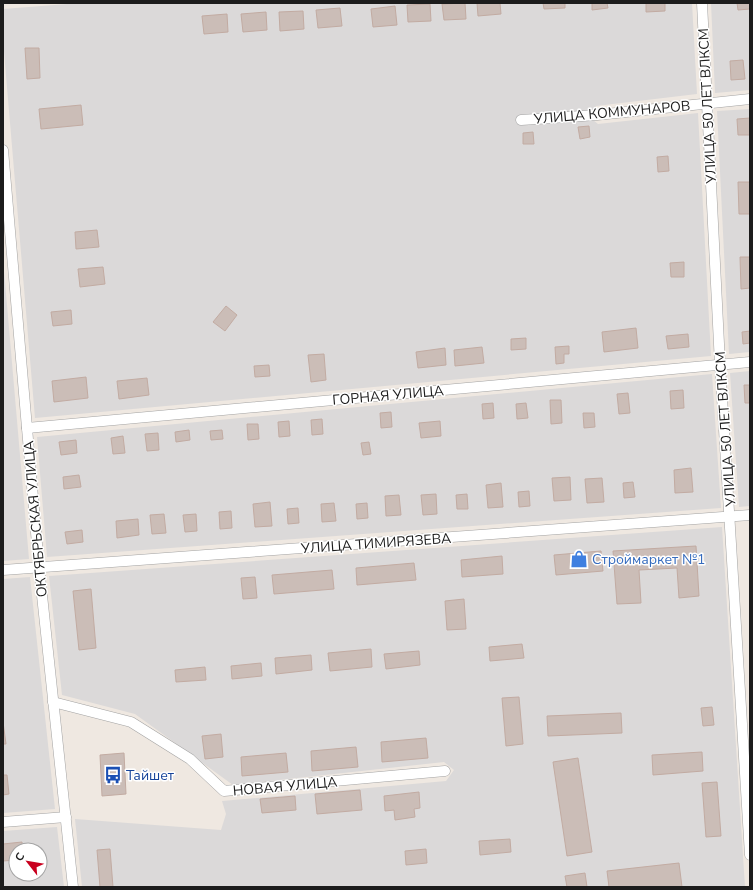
<svg xmlns="http://www.w3.org/2000/svg" width="753" height="890" viewBox="0 0 753 890" font-family="'Nunito Sans',sans-serif">
  <style>
    .residential { fill: #dbd9d9; fill-rule: evenodd }
    .building { fill: #cbbdb7; stroke: #c2aba2 }
    .lines { fill: none; stroke-linecap: round; stroke-linejoin: round }
    .minor-casing { stroke: #a3a3a3; stroke-width: 11 }
    .minor { stroke: #fff; stroke-width: 10 }
    .labels { text-anchor: middle; stroke-width: 3; stroke-linejoin: round; paint-order: stroke }
    .street-label { font-size: 14px; fill: #1c1c1c; stroke: #fff }
    .shop-label { font-size: 14px; fill: #366cbe; stroke: #fff; text-anchor: start }
    .transit-label { font-size: 14px; fill: #164399; stroke: #fff; text-anchor: start }
  </style>
  <rect width="100%" height="100%" fill="#efe8e1"/>
  <!-- residential -->
  <g class="residential">
    <path d="M80,3h612l5,91 -101,12 -8,10 10,8 100,-11 13,243 -676,62 -32,-378v-31z"/>
    <path d="M711,3h39v87l-35,3z"/>
    <path d="M750,109v243l-21,2 -12,-243z"/>
    <path d="M3,259l26,300 -26,2z"/>
    <path d="M750,371v135l-11,1 -9,-134z"/>
    <path d="M712,374l9,134 -674,49 -10,-120z"/>
    <path d="M722,527l23,360h-663l-7,-68 146,11 5,-16 -4,-13 224,-20 8,-11 -10,-8 -211,23 -98,-71 -73,-19 -13,-119z"/>
    <path d="M30,577l25,232 -52,4v-234z"/>
    <path d="M57,827l7,60h-61v-56zM16,850h24v24h-24z"/>
  </g>
  <!-- building -->
  <g class="building">
    <path d="M465,3l1,16 -22,1 -2,-16z"/>
    <path d="M477,3h23l1,11 -23,2z"/>
    <path d="M543,3h22v5l-21,1z"/>
    <path d="M592,3h15l1,5 -16,2z"/>
    <path d="M646,3h19v8l-19,1z"/>
    <path d="M737,3h13v6l-12,1z"/>
    <path d="M430,4l1,17 -23,1 -1,-17z"/>
    <path d="M395,6l2,19 -24,2 -2,-18z"/>
    <path d="M340,8l2,18 -24,2 -2,-18z"/>
    <path d="M303,11l1,18 -24,2 -1,-19z"/>
    <path d="M266,12l1,18 -24,2 -2,-18z"/>
    <path d="M227,14l1,18 -24,2 -2,-18z"/>
    <path d="M25,48h14l1,30 -13,1z"/>
    <path d="M743,60l2,19 -14,1 -1,-19z"/>
    <path d="M81,105l2,20 -42,4 -2,-20z"/>
    <path d="M750,118v17h-12l-1,-16z"/>
    <path d="M589,126l1,11 -10,2 -2,-12z"/>
    <path d="M533,132l1,12h-11v-11z"/>
    <path d="M668,156l1,15 -11,1 -1,-15z"/>
    <path d="M738,182h12v32h-11z"/>
    <path d="M97,230l2,17 -23,2 -1,-17z"/>
    <path d="M740,257h10v31l-9,1z"/>
    <path d="M684,262v15h-13l-1,-14z"/>
    <path d="M103,267l2,17 -25,3 -2,-18z"/>
    <path d="M226,306l11,9 -12,16 -12,-9z"/>
    <path d="M71,310l1,14 -19,2 -2,-14z"/>
    <path d="M636,328l2,20 -34,4 -2,-20z"/>
    <path d="M750,331v12l-7,1 -1,-12z"/>
    <path d="M688,334l1,13 -21,2 -2,-13z"/>
    <path d="M526,338v11l-15,1v-11z"/>
    <path d="M569,346v8h-5v9l-8,1 -1,-17z"/>
    <path d="M482,347l2,16 -29,3 -1,-16z"/>
    <path d="M445,348l1,17 -28,3 -2,-16z"/>
    <path d="M324,354l2,26 -15,2 -3,-27z"/>
    <path d="M269,365l1,11 -15,1 -1,-11z"/>
    <path d="M86,377l2,21 -34,4 -2,-21z"/>
    <path d="M147,378l2,17 -30,4 -2,-18z"/>
    <path d="M744,385h6v18h-5z"/>
    <path d="M683,390l1,18 -13,1 -1,-18z"/>
    <path d="M628,393l2,20 -11,1 -2,-20z"/>
    <path d="M550,400h11l1,23 -11,1z"/>
    <path d="M493,403l1,15 -11,1 -1,-15z"/>
    <path d="M526,403l2,15 -11,1 -1,-15z"/>
    <path d="M391,412l1,15 -11,1 -1,-15z"/>
    <path d="M583,413h11l1,14 -11,1z"/>
    <path d="M322,419l1,15 -11,1 -1,-15z"/>
    <path d="M289,421l1,15 -11,1 -1,-15z"/>
    <path d="M440,421l1,15 -20,2 -2,-15z"/>
    <path d="M247,424h11l1,15 -11,1z"/>
    <path d="M189,430l1,10 -14,2 -1,-10z"/>
    <path d="M222,430l1,9 -12,1 -1,-9z"/>
    <path d="M158,433l1,17 -12,1 -2,-17z"/>
    <path d="M123,436l2,17 -12,1 -2,-16z"/>
    <path d="M76,440l1,13 -16,2 -2,-13z"/>
    <path d="M369,442l2,12 -8,1 -2,-12z"/>
    <path d="M691,468l2,24 -18,1 -1,-23z"/>
    <path d="M79,475l2,12 -17,2 -1,-12z"/>
    <path d="M570,477l1,23 -17,1 -2,-23z"/>
    <path d="M602,478l2,24 -17,1 -2,-24z"/>
    <path d="M633,482l2,15 -11,1 -1,-15z"/>
    <path d="M501,483l2,24 -15,1 -2,-23z"/>
    <path d="M529,491l1,15 -11,1 -1,-15z"/>
    <path d="M436,494l1,20 -14,1 -2,-20z"/>
    <path d="M467,494l1,15h-11l-1,-14z"/>
    <path d="M399,495l2,20 -15,1 -1,-20z"/>
    <path d="M270,502l2,24 -17,1 -2,-23z"/>
    <path d="M334,503l2,18 -14,1 -1,-18z"/>
    <path d="M367,503l1,15 -11,1 -1,-15z"/>
    <path d="M298,508l1,15 -11,1 -1,-15z"/>
    <path d="M231,511l1,17 -12,1 -1,-17z"/>
    <path d="M164,514l2,19 -14,1 -2,-19z"/>
    <path d="M196,514l1,17 -12,1 -2,-17z"/>
    <path d="M138,519l1,16 -22,3 -1,-17z"/>
    <path d="M82,530l1,12 -16,2 -2,-12z"/>
    <path d="M696,546l3,50 -20,2 -2,-30 -38,2 2,33 -24,1 -4,-53z"/>
    <path d="M601,551l2,20 -47,4 -2,-20z"/>
    <path d="M502,556l1,18 -41,3 -1,-17z"/>
    <path d="M414,563l2,17 -59,5 -1,-17z"/>
    <path d="M332,570l2,19 -60,5 -2,-19z"/>
    <path d="M255,577l2,21 -14,1 -2,-21z"/>
    <path d="M91,589l5,59 -17,2 -6,-59z"/>
    <path d="M464,599l2,30 -19,1 -2,-29z"/>
    <path d="M522,644l2,14 -34,3 -1,-14z"/>
    <path d="M371,649l1,18 -42,4 -2,-18z"/>
    <path d="M419,651l1,14 -34,4 -2,-15z"/>
    <path d="M311,655l1,15 -36,4 -1,-16z"/>
    <path d="M261,663l1,13 -30,3 -1,-13z"/>
    <path d="M205,667l1,13 -30,2 -1,-12z"/>
    <path d="M519,697l4,47 -17,2 -4,-48z"/>
    <path d="M712,707l2,18 -11,1 -2,-18z"/>
    <path d="M621,713l1,20 -74,3 -1,-20z"/>
    <path d="M3,722l3,22h-3z"/>
    <path d="M221,734l2,23 -18,2 -3,-23z"/>
    <path d="M426,738l2,20 -46,4 -1,-20z"/>
    <path d="M356,747l2,20 -46,4 -1,-20z"/>
    <path d="M702,752l1,19 -50,4 -1,-20z"/>
    <path d="M124,753l2,41 -24,2 -2,-41z"/>
    <path d="M286,753l2,19 -46,4 -1,-19z"/>
    <path d="M578,758l14,94 -25,4 -14,-94z"/>
    <path d="M3,775h4l2,19 -6,1z"/>
    <path d="M717,782l4,54 -15,1 -4,-54z"/>
    <path d="M360,790l2,20 -45,4 -2,-20z"/>
    <path d="M419,792l1,16 -6,1 1,8 -20,3 -1,-10 -9,1 -1,-15z"/>
    <path d="M295,796l1,14 -34,3 -2,-14z"/>
    <path d="M510,839l1,13 -31,3 -1,-14z"/>
    <path d="M22,842l1,8h-7v10l-13,1v-17z"/>
    <path d="M110,849l3,38h-13l-3,-37z"/>
    <path d="M426,849l1,14 -21,2 -1,-14z"/>
    <path d="M679,863l3,24h-73l-2,-16z"/>
    <path d="M585,873l2,14h-20l-2,-11z"/>
  </g>
  <g class="lines">
    <!-- minor casing -->
    <g class="minor-casing">
      <g id="minor">
        <path d="M702,3l18,361 30,491"/>
        <path d="M521,120l76,-5 153,-16"/>
        <path d="M3,150l36,417 34,320"/>
        <path d="M27,428l723,-66"/>
        <path d="M3,570l747,-55"/>
        <path d="M53,702l78,20 59,37 34,32 221,-20"/>
        <path d="M3,822l63,-5"/>
      </g>
    </g>
    <!-- minor -->
    <use href="#minor" class="minor"/>
  </g>
  <!-- icons -->
  <defs>
    <g id="shop-bare" transform="scale(1.38)"><path d="M-5-2.5h2.3a2.7 3.5 0 0 1 5.4 0H5L5.5 6h-11ZM-1.5-2.5h3a1.5 2.3 0 0 0-3 0Z" fill="#3f7fe0" stroke="#fff" stroke-width="2.5" paint-order="stroke"/></g>
    <g id="bus-bare" transform="scale(1.38)"><path d="M-5-6H5V4H4V6H2V4H-2V6H-4V4H-5ZM-3.5-4V0h7V-4ZM-3.5 1.2v1.5H-2V1.2ZM2 1.2v1.5H3.5V1.2Z" fill="#1a4fb4" stroke="#fff" stroke-width="2.5" paint-order="stroke"/></g>
  </defs>
  <g fill-rule="evenodd">
    <use href="#shop-bare" x="579" y="559"/>
    <use href="#bus-bare" x="113" y="775"/>
  </g>
  <g class="labels">
    <!-- street labels -->
    <g class="street-label">
      <text transform="translate(707 106) rotate(-93)" y="5">УЛИЦА 50 ЛЕТ ВЛКСМ</text>
      <text transform="translate(612 112) rotate(-5)" y="5">УЛИЦА КОММУНАРОВ</text>
      <text transform="translate(388 395) rotate(-5)" y="5">ГОРНАЯ УЛИЦА</text>
      <text transform="translate(725 429) rotate(-94)" y="5">УЛИЦА 50 ЛЕТ ВЛКСМ</text>
      <text transform="translate(35 519) rotate(-95)" y="5">ОКТЯБРЬСКАЯ УЛИЦА</text>
      <text transform="translate(376 543) rotate(-4)" y="5">УЛИЦА ТИМИРЯЗЕВА</text>
      <text transform="translate(285 786) rotate(-5)" y="5">НОВАЯ УЛИЦА</text>
    </g>
    <!-- shop labels -->
    <g class="shop-label">
      <text x="592" y="564">Строймаркет №1</text>
    </g>
    <!-- transit labels -->
    <g class="transit-label">
      <text x="126" y="780">Тайшет</text>
    </g>
  </g>
  <!-- border -->
  <rect width="753" height="890" fill="none" stroke="#1c1c1c" stroke-width="8"/>
  <!-- north arrow -->
  <g transform="translate(28 862) rotate(301)"><circle r="19" fill="#ffffff" stroke="#a4a4a4"/>
  <path d="M0-3L7 15L0 10L-7 15Z" fill="#c9001f"/>
  <text y="-6" font-size="11" font-weight="bold" text-anchor="middle" fill="#1c1c1c">С</text>
  </g>
</svg>
